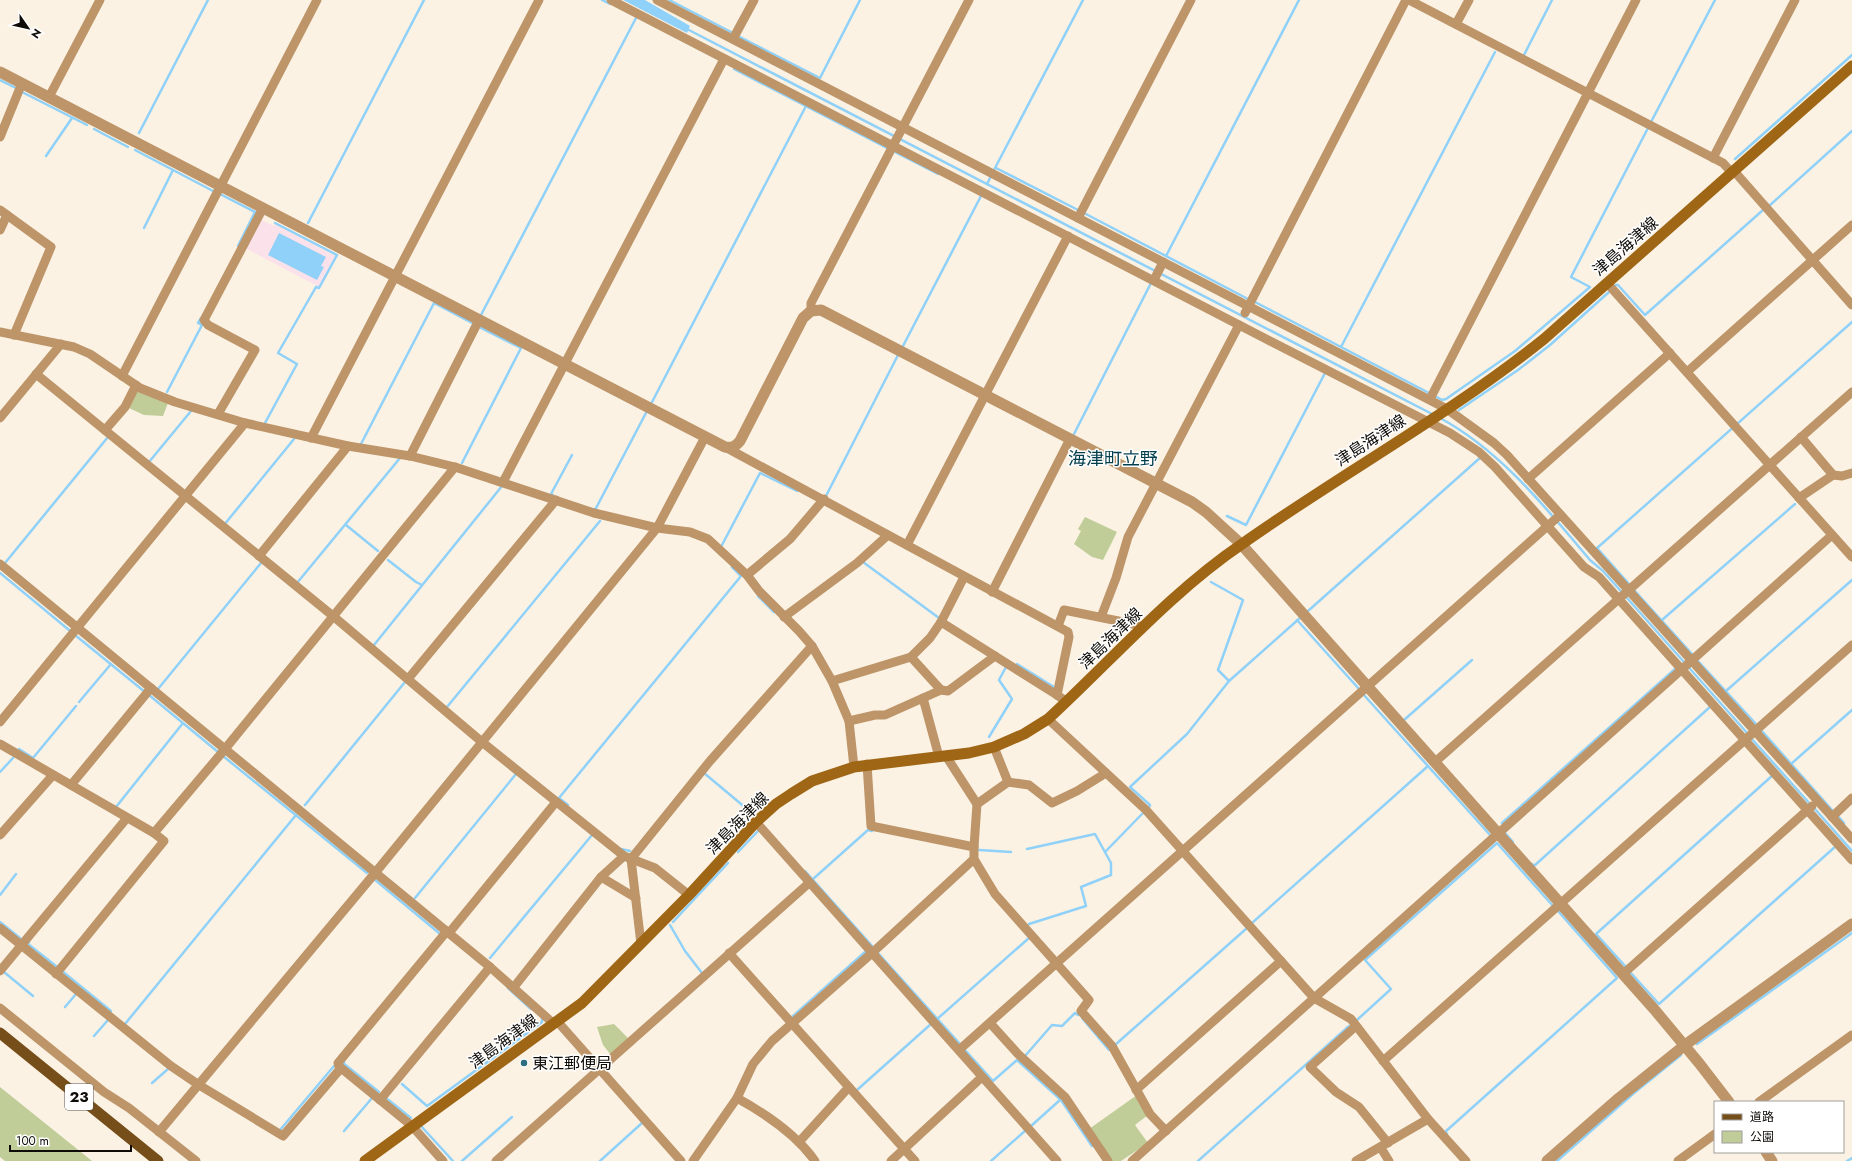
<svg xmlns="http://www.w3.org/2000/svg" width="1852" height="1161" viewBox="0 0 1852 1161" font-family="Jost,'Noto Sans JP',sans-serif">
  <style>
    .industrial { fill: #fbe2ea }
    .green { fill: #c0cd98 }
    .water { fill: #8fd1f9 }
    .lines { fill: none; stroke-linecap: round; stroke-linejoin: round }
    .stream { stroke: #8fd1f9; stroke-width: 2.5 }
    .minor { stroke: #bd9569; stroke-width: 9 }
    .tertiary { stroke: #bd9569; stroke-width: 11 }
    .secondary { stroke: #9f6615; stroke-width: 11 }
    .primary { stroke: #764e19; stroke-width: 11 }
    .poi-dot { fill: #2d6e82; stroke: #fff; stroke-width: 1.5 }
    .labels { text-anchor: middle; stroke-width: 3; stroke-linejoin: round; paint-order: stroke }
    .shield { fill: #fff; stroke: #575552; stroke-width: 1 }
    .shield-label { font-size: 15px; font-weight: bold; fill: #0f0c08 }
    .street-label { font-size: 16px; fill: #0f0c08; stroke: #fff }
    .poi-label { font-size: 16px; fill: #0f0c08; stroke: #fff; text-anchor: start }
    .quarter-label { font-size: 18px; fill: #033e4d; stroke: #fff }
  </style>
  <rect width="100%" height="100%" fill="#fbf2e4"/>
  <!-- industrial -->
  <path class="industrial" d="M260,219l14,7 1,-2 60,32 -16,31 -74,-39z"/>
  <!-- green -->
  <g class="green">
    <path d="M136,391l32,12 -5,13 -19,-1 -15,-7z"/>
    <path d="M1085,517l32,15 -14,28 -11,-3 -18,-13 7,-13 -3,-2z"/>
    <path d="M614,1024l15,15 -18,16 -8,-10 -6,-18z"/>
    <path d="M0,1087l92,74h-87l-5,-4z"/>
    <path d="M1137,1095l11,20 -13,10 13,18 -27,18h-9l-23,-32z"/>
  </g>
  <!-- water -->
  <g class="water">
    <path d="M623,0h22l45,26 -3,7z"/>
    <path d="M279,233l47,24 -5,9 3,1 -7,13 -49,-25z"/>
  </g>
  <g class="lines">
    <!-- stream -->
    <g class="stream">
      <path d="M602,0l8,4"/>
      <path d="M669,0l64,33"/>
      <path d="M687,29l747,386"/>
      <path d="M738,36l82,42 40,-78"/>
      <path d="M1524,55l28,-55"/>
      <path d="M734,69l153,79"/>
      <path d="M0,80l16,8"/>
      <path d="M22,92l65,33"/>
      <path d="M1651,122l64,-122"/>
      <path d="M94,129l34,18"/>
      <path d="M139,133l69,-133"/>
      <path d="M135,150l78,41"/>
      <path d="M895,152l43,22"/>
      <path d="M46,156l26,-38"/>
      <path d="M1735,159l117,-104"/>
      <path d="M996,168l82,42"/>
      <path d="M994,170l89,-170"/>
      <path d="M987,184l3,-6"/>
      <path d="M220,194l37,19"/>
      <path d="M1769,206l83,-75"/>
      <path d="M1084,213l164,86"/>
      <path d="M308,223l116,-223"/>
      <path d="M144,228l29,-58"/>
      <path d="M238,246l17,-34"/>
      <path d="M1166,256l133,-256"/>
      <path d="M1616,285h2l27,30 118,-105"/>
      <path d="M1255,302l174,91"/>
      <path d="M481,315l155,-297"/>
      <path d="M903,346l78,-150"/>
      <path d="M1341,347l154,-295"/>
      <path d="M167,392l35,-67 -4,-2 3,-5"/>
      <path d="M1435,396l7,4 4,-1 69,-48 75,-64 -19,-10 77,-149"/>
      <path d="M651,404l155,-298"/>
      <path d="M1459,410l59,-40 32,-25 59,-53"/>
      <path d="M1440,418c61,33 106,90 150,142l13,11 145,163"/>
      <path d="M265,423l32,-59 -19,-11 38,-66 3,1 18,-33 -62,-32"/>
      <path d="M1074,434l77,-151"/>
      <path d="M361,444l73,-141 40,21"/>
      <path d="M149,462l42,-51"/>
      <path d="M462,463l59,-115 -42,-21"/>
      <path d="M553,495l-2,-1 21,-39"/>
      <path d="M826,496l72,-141"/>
      <path d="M594,509l1,1 52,-99"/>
      <path d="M1227,516l19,9 79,-152"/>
      <path d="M224,525l70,-86"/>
      <path d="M346,525l32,26"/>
      <path d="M722,545l38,-72 37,18"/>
      <path d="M1597,548l32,36"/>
      <path d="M1596,549l256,-227"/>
      <path d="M388,560l28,22 6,3"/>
      <path d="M863,562l76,56"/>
      <path d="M5,563l103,-126"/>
      <path d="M0,573l69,57"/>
      <path d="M1211,582l32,18 -25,70 11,11"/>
      <path d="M297,583l103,-125"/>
      <path d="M1634,590l58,64"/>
      <path d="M758,596l16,16"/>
      <path d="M1308,611l173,-154"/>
      <path d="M1297,620l62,69"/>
      <path d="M1662,620l133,-116"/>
      <path d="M75,635l70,57"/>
      <path d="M374,645l128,-159"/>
      <path d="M1697,660l59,64"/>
      <path d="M1017,664l37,23"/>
      <path d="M158,689l103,-126"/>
      <path d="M1726,691l126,-111"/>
      <path d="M1363,694l128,142"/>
      <path d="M149,695l69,57"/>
      <path d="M79,702l32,-38"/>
      <path d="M447,707l153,-186"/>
      <path d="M1404,720l68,-60"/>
      <path d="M1761,730l71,80"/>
      <path d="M989,737l23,-38 -13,-19 7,-13"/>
      <path d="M1751,738l59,66"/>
      <path d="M19,749l14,9 43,-52"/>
      <path d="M223,756l144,117"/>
      <path d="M1791,764l61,-54"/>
      <path d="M0,772l13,-14"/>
      <path d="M703,774l1,-1 49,41"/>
      <path d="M305,805l100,-123"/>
      <path d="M568,805l-9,-7 182,-222 -9,-9"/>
      <path d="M116,807l67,-84"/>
      <path d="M1149,807l1,-2 -20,-18 57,-53 42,-53 71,-63"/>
      <path d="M1814,808l38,43"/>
      <path d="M1837,815l7,8"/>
      <path d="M1502,823l173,-154"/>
      <path d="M1505,833l8,9"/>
      <path d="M621,849l9,2"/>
      <path d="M1027,849l68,-15 16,29v12l-30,12 5,19 -57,18"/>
      <path d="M979,850l32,2"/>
      <path d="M738,852l20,-21"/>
      <path d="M1105,852l38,-39"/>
      <path d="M1532,864l2,2 177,-160"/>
      <path d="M805,871l68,76"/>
      <path d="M374,879l65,54"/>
      <path d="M813,879l55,-49 4,1"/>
      <path d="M0,895l16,-21"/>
      <path d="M415,898l101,-124"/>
      <path d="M0,922l20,16"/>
      <path d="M673,922l55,-59"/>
      <path d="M1252,923l176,-157"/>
      <path d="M670,925l15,26 17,22"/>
      <path d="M29,942l-1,2 28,22"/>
      <path d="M877,952l83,92"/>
      <path d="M490,958l102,-123"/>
      <path d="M1626,967l-30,-33 177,-159"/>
      <path d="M62,971l49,40"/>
      <path d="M4,972l29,24"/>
      <path d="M1630,972l29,32 177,-158"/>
      <path d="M508,988l23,21"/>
      <path d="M65,1007l11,-13"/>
      <path d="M792,1017l73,-65"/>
      <path d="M1082,1018l27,32 2,-1"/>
      <path d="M936,1020l93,-82"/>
      <path d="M1357,1020l34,-31 -26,-29 132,-117 56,63"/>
      <path d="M125,1024l171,-209"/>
      <path d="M94,1036l14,-16"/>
      <path d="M1697,1044l155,-111"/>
      <path d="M1115,1045l132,-117"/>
      <path d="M965,1050l28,31 24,-21 44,40 31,46"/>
      <path d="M1025,1056l27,-31 10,1 13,-13 3,2"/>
      <path d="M344,1062l-1,1 36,29"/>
      <path d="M152,1083l16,-14"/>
      <path d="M402,1084l25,22 115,-84v-4"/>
      <path d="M857,1090l74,-66"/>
      <path d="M386,1098l25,20"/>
      <path d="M421,1126l32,35"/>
      <path d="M1031,1126l29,-26"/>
      <path d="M280,1130l54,-64"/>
      <path d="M344,1131l28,-33"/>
      <path d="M1447,1134l-2,-2 172,-154 -59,-67"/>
      <path d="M462,1161l50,-44"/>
      <path d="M600,1161l42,-38"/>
      <path d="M991,1161l35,-31"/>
      <path d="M1198,1161l151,-135"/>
      <path d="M1557,1161l77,-68 47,-38"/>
      <path d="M1847,1161l5,-3"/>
    </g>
    <!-- minor -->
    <g class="minor">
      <path d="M611,0l661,342 178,91 29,19 16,15 89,100 15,10 253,283"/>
      <path d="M657,0l506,262"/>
      <path d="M1409,0l314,163 9,10"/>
      <path d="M1456,24l13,-24"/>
      <path d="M733,39l21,-39"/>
      <path d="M49,97l51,-97"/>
      <path d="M0,137l22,-54"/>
      <path d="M1713,158l82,-158"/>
      <path d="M1734,171l118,134"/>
      <path d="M0,210l51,37 -37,88"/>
      <path d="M1078,218l113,-218"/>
      <path d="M0,230l7,-15"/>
      <path d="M1154,280l9,-18 284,147 47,34 13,12 345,384"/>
      <path d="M1607,283l245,274"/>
      <path d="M811,311v-8l158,-303"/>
      <path d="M1245,313l161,-313"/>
      <path d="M0,332l74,15 16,7 50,34 35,14 70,21 103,23 62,10 45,11 139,46 63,15 33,4 18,7 39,36 12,16 40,40 13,15 20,35 17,40 5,46"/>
      <path d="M1687,372l165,-147"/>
      <path d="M36,374l297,242 149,126 142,114 31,12 34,27"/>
      <path d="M122,376l195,-376"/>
      <path d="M1430,399l206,-399"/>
      <path d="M218,414l37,-64 -47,-25 -4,-5 59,-112"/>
      <path d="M0,418l61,-74"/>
      <path d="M105,430l20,-23 11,-22"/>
      <path d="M311,438l228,-438"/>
      <path d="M725,447l343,185 1,5 -12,58 10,7"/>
      <path d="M410,456l69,-136"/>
      <path d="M1833,475l9,1 10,-3"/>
      <path d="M1528,479l142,-126"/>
      <path d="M503,482l221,-423"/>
      <path d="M1799,498l34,-23 -32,-38"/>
      <path d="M907,545l161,-309"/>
      <path d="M259,556l89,-110"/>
      <path d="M0,564l490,403 64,57"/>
      <path d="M747,575l43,-36 34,-40"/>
      <path d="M964,577l-23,45 116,73"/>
      <path d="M992,592l78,-153"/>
      <path d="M784,617l73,-54 31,-28"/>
      <path d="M1101,617l15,-39 12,-41 111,-212"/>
      <path d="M1058,626l6,-16 74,15 4,4"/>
      <path d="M911,657l30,33"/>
      <path d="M408,679l148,-179"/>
      <path d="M832,681l79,-24 19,-19 11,-16"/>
      <path d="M923,698l16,59"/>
      <path d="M1048,719l98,91 168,188 37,21 77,100 38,42"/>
      <path d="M849,721l26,-6h10l56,-25 7,1 47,-35"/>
      <path d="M0,722l245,-299"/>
      <path d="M0,744l154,89 71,-84 230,-282"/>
      <path d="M946,756l31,48 -3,43"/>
      <path d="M1435,762l417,-370"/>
      <path d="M867,764l4,62 103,21v12l21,35 94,106 -8,11 31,35 38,68 16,17"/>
      <path d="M1008,782l21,3 23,18 25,-12 29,-18"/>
      <path d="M71,785l80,-97"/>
      <path d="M977,804l31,-22 -14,-35"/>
      <path d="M1832,817l20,-19"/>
      <path d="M756,822l301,339"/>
      <path d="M0,835l53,-60"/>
      <path d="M601,877l35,21"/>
      <path d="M0,928l171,138 28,19 84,51 58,-68 71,58 31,35"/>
      <path d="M449,933l107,-131"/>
      <path d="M641,944l-10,-85 79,-98 102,-115"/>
      <path d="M729,953l186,208"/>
      <path d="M0,971l127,-153"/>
      <path d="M56,974l108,-133 -10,-8"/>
      <path d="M1623,974l189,-168"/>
      <path d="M514,987l87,-110 23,-21"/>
      <path d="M0,1008l104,84 25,16 67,53"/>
      <path d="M557,1021l124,140"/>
      <path d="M990,1023l28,31 47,43 43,64"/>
      <path d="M1356,1026l-46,41 26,25 23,15 29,36"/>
      <path d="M959,1050l601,-535"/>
      <path d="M1383,1061l469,-416"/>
      <path d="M340,1070l-2,-7 109,-132"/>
      <path d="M1136,1090l145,-129"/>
      <path d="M737,1098c29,16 59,36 78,63"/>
      <path d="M380,1100l110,-133"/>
      <path d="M1759,1102l93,-67"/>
      <path d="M159,1132l216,-259 282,-345 48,-91"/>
      <path d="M799,1142l50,-55"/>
      <path d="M1381,1148l8,13"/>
      <path d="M496,1161l313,-278"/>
      <path d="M693,1161l44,-63 16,-34 19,-23 100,-88 102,-94"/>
      <path d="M891,1161l91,-84"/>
      <path d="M1132,1161l700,-626"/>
      <path d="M1356,1161l72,-42"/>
      <path d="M1678,1161l37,-27"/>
    </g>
    <!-- tertiary -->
    <g class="tertiary">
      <path d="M0,72l725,375c7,1 10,0 15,-6l63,-123 8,-7 10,-1 371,192 14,10 35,32 413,465 45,54 30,39"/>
      <path d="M1766,1152l6,9"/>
      <path d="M1547,1161l72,-63 66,-53 167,-121"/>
    </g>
    <!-- secondary -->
    <path class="secondary" d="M365,1161l217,-158 107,-108 67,-73 20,-18 15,-10 21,-13 42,-14 115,-14 25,-6 30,-13 24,-15c64,-59 122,-126 194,-175 99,-70 207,-129 302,-205l308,-273"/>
    <!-- primary -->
    <path class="primary" d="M0,1033l158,128"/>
  </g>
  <!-- markers -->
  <circle class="poi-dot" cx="524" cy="1063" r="4"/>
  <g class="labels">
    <!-- shield labels -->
    <rect class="shield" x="65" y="1084" width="28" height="26" rx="3"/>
    <g class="shield-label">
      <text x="79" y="1102">23</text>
    </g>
    <!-- street labels -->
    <g class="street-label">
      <text transform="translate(1625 246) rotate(-41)" y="6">津島海津線</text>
      <text transform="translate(1370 440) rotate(-33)" y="6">津島海津線</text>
      <text transform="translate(1110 638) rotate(-44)" y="6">津島海津線</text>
      <text transform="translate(737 823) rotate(-45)" y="6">津島海津線</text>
      <text transform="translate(503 1041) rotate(-36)" y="6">津島海津線</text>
    </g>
    <!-- poi labels -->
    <g class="poi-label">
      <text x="532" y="1069">東江郵便局</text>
    </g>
    <!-- quarter labels -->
    <g class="quarter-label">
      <text x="1113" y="465">海津町立野</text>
    </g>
  </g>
  <!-- legend -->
  <rect x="1714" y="1101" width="130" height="52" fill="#ffffff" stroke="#9f9e9c"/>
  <rect x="1722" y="1114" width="20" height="6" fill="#764e19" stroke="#9f9e9c"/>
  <text x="1750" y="1121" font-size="12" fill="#0f0c08">道路</text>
  <rect x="1722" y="1131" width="20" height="12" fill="#c0cd98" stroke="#9f9e9c"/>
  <text x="1750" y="1141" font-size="12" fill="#0f0c08">公園</text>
  <!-- north arrow -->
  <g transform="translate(28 28) rotate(124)" stroke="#ffffff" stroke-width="3" paint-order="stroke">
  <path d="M0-3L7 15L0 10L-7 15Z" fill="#0f0c08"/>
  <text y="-6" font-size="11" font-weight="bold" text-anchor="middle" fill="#0f0c08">N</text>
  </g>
  <!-- scale -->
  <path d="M10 1145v6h121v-6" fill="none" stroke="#0f0c08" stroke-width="2"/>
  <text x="16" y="1145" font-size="12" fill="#0f0c08" stroke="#ffffff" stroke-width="3" paint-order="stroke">100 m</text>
</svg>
